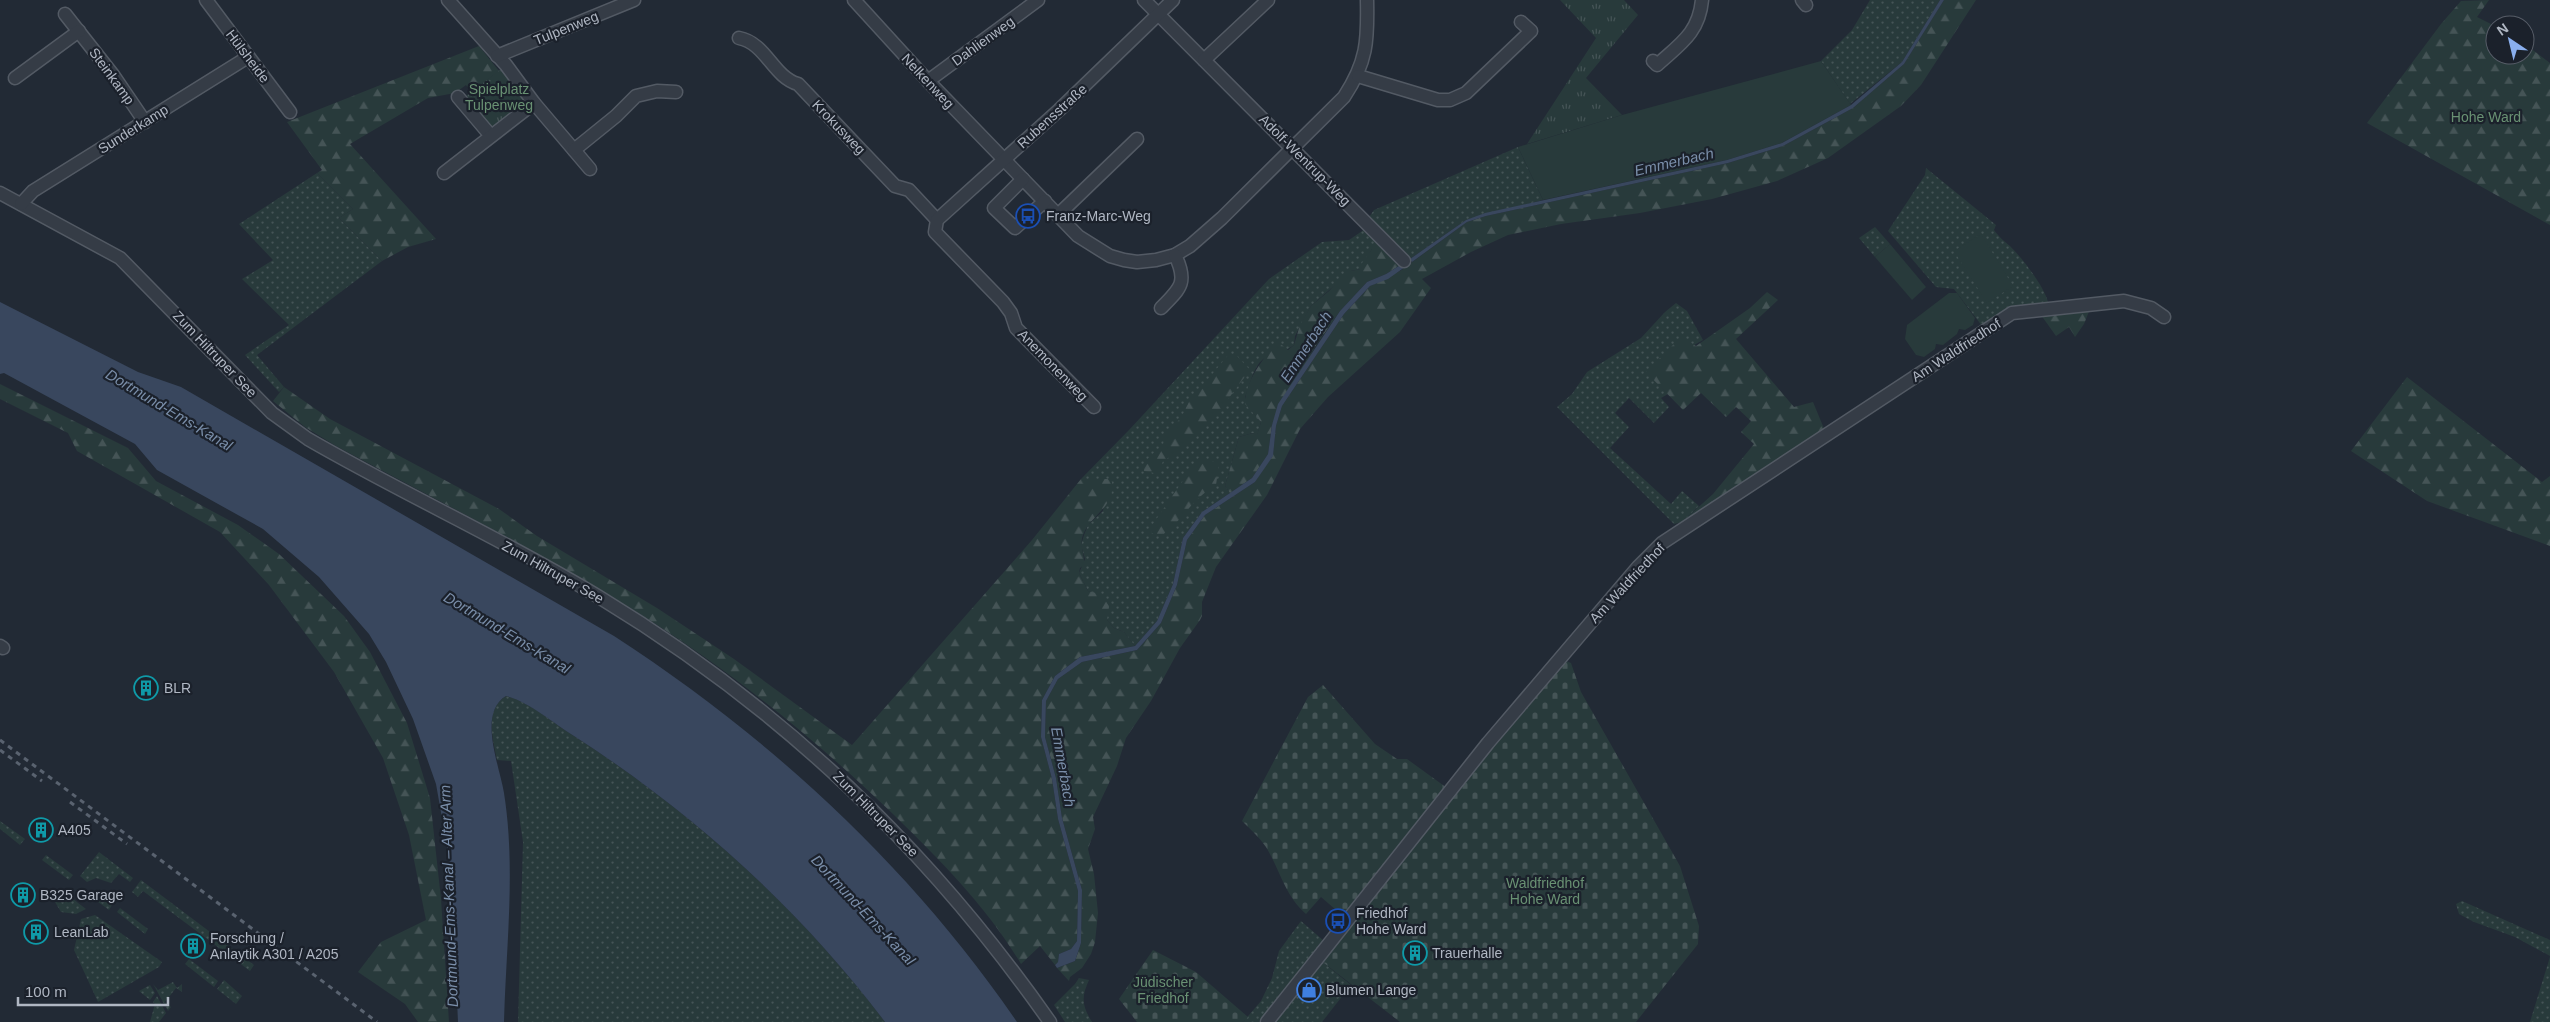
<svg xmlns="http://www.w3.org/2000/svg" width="2550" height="1022" viewBox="0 0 2550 1022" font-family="Arial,sans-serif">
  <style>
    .grass { fill: url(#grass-dots) }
    .forest { fill: url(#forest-firs) }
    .cemetery { fill: url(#cemetery-stones) }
    .park { fill: url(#park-tufts) }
    .garden { fill: #283a3b }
    .water { fill: #39475e }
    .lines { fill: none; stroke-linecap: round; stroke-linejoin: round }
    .street-casing { stroke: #535a64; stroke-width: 15 }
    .street { stroke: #353c46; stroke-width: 12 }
    .rail { stroke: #59626f; stroke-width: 3; stroke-dasharray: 5 5; stroke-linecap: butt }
    .labels { text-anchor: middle; stroke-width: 4.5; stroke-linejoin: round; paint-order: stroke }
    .street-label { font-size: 14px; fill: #b0b7c3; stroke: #1b212b }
    .park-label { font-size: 14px; fill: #699173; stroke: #1b212b }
    .poi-label { font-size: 14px; fill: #b0b7c3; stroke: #1b212b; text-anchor: start }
    .water-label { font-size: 15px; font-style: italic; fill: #7a8ea9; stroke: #1b212b }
  </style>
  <defs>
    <pattern id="grass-dots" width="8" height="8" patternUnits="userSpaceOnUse" patternTransform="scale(1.25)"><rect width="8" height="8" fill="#283a3b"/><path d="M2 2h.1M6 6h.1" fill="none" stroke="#455456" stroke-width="1.8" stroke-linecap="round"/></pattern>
    <pattern id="forest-firs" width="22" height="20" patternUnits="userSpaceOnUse" patternTransform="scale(1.25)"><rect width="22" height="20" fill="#283a3b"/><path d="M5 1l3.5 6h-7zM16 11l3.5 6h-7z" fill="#455456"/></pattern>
    <pattern id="cemetery-stones" width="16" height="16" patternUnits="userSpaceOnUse" patternTransform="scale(1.25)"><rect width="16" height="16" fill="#283a3b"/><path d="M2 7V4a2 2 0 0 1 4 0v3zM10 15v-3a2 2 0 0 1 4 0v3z" fill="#455456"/></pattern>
    <pattern id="park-tufts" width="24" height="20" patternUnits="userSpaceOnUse" patternTransform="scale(1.25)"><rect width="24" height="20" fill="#283a3b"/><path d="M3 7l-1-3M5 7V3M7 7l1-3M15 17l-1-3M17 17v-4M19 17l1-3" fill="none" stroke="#455456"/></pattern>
  </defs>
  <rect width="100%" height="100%" fill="#222a35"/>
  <!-- grass -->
  <g class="grass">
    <path d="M1870,0h70l-38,62 -52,42 -29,-43 31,-31z"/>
    <path d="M1518,147l25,53 -77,20 -56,39 -41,-42 5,-7z"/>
    <path d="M1926,168l70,57 -2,5c5,7 9,10 16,16 12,12 34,40 38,56l-16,3 -50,21 -28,-37 -18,-2 -48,-56 37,-56z"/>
    <path d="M317,173l36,36 -14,9 43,43 -125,94 27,32 -5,5 -34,-37 44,-30 -47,-46 31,-19 -34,-36z"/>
    <path d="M1875,227l15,17 -15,13 -16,-19z"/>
    <path d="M1365,229l28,25 -21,-5 -11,20 -10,2 -40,35 -16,30 -1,9c-9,7 -19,8 -29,13 -11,6 -15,27 -20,39l5,12 11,13 -4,14 -4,-3 -14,4 -14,49 5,7 -28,19 -19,26 -10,46 -16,37 -22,25 -11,-14 -10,-4 -7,-8 -6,-25 -13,-4 -9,-18 6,-14 -4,-14 3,-10 4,-10 15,-14 5,-32h-27l48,-49 140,-151 53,-37 27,-2z"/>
    <path d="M1676,303l11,8 16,29 -56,32 21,22 -7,4 8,9 -15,16 -25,-25 -14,15 14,14 -19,21 61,56 11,-13 17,15 -17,16 -8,2 -117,-117 15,-13 15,-22 54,-34 24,-26z"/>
    <path d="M506,696c24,6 47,27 68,40 118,76 226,173 311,286h-367l5,-180 -12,-81 -14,-1c-4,-20 -13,-51 9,-64z"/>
    <path d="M0,821l25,18 -5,6 -20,-16z"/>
    <path d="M99,852l34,26 -3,4 -11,-8 -8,9 -15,-5 -9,4 -7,-6z"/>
    <path d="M46,855l27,20 -4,5 -27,-20z"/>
    <path d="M141,880l113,85 -4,6 -107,-80 -5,6 -6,-5z"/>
    <path d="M92,890l20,15 -3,5 -19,-14z"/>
    <path d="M69,896l17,13 -10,5 -15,-2 -6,-10z"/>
    <path d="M2462,901l88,39v16l-35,-19 -41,-15 -15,-8 -3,-10z"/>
    <path d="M120,908l28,21 -3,5 -28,-22z"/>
    <path d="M95,915l67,47 -3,5 -61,35 -24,-52 7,-31z"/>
    <path d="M1301,921l23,20 -65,81h-16l18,-21 11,-23 7,-27z"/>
    <path d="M2550,957v65h-20z"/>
    <path d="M189,959l29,22 -4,6 -29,-23z"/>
    <path d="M1320,960l31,25 -29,37h-51z"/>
    <path d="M1079,978l10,2c-8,17 -7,26 3,42h-27l-11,-17 21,-21z"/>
    <path d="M224,980l18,16 -6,8 -19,-15z"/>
    <path d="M173,982l4,6 5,-4v8l-6,-4 -11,14 6,5 -3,4 -15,-27 5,6z"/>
    <path d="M150,985l5,8 -5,7 -11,-9z"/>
    <path d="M157,996l9,17 -7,9h-9l5,-18 -2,-2z"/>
  </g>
  <!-- forest -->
  <g class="forest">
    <path d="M1944,0h32l-55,85 -20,21 -73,52 -51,23 -65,18 -72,14 -79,11 -53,11 -37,17 -49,27 9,9 -31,44 -72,65 -28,32 -33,66 -51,72 -14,35v14l-2,4 -20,28 -29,53 -25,37 -9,28 -24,51 2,12 -7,20 6,25 4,39 -3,29 -4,12 -9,14 -12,9 -1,4 -12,-13 18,-7 6,-18 1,-53 -20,-72 -6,-40 -11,-41 1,-36 12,-22 24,-17 55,-12 24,-27 16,-38 10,-45 18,-25 50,-33 18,-27 3,-29 6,-20 62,-92 26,-28 30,-15 67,-49 19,-6 242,-53 55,-17 70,-38 51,-44z"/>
    <path d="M2489,0l-12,17 18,9v29h30v-11l25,19v162l-183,-102 74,-99 20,-23z"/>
    <path d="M479,46l20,25 -28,21 -5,-7 -11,8 -27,5 -78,46 86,95 -28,8 -26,14 -43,-43 14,-9 -36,-36 5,-3 -35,-48z"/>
    <path d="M1375,245l12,4 15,15 -16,10 -19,8 -27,29 -25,36 -43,78 -4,29 -16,24 -22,15 -5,-7 14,-49 14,-4 4,2 4,-13 -16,-18c0,-23 18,-46 33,-62l10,8 6,-5 6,-20 11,-19 18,-15 17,-19 15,-3 1,-6z"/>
    <path d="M1767,292l11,8 -42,39 58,68 19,-5 12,29 -143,91 31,-28 41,-50 -13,-12 10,-11 -15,-14 -10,10 -25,-24 -18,17 -37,-38 35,-35 15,9 54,-38z"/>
    <path d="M2092,304l-8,20 -9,13 -6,-10 -13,9 -15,-21z"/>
    <path d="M1229,354l8,2 13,14 -34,45 -19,21 -15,14 -19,11 -2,6 -7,6 -10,-2c0,-13 10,-18 19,-25l1,-7 18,-23 7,-14z"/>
    <path d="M2407,377l135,105 8,-6v70l-123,-45 -76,-50z"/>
    <path d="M0,384l128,64 28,33 82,44 41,29 65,62 26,36 37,71 23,75 11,101 8,123h-31l-13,-18 -47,-32 23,-30 45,-22 -17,-85 -26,-77 -49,-86 -65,-87 -49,-53 -143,-81 -9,-18 -68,-34z"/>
    <path d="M284,387l46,32 169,90 38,27 120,72 77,51 118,86 180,-205 49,-61h27l4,3c3,26 -21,32 -29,53 -4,11 2,19 1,30l-4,3 -1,5 9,18 13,3 8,12 -2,14 7,8 10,4 11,14 -55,11 -25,19 -13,24 -1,37 11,42 6,40 20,72 -1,50 -6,8 -12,5 -1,8 -3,3 -15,-19 -19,18c-34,-57 -80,-103 -127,-149 -60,-58 -123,-111 -191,-159 -115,-81 -243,-143 -367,-210l-31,-19 -32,-26z"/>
    <path d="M1200,456l19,8 -3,21c-27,16 -33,36 -55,51l-10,-3 2,-9z"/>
  </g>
  <!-- cemetery -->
  <g class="cemetery">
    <path d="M1566,661l5,2 10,29 99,174 19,60 -1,18 -62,78h-236l-80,-62 241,-296z"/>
    <path d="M1323,685l52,59 22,15h10l40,29 -104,128 -22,-19 -15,17c-21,-18 -26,-44 -40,-67 -7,-10 -16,-18 -24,-26l66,-124z"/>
    <path d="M1153,950l43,22 52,45 -5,5h-106l-18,-23z"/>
  </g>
  <!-- park -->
  <g class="park">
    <path d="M1560,0h64l14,15 -52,63 36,37 -95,29 69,-106z"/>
    <path d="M506,65l26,33 -41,31 -26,-32z"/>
  </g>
  <!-- garden -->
  <g class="garden">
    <path d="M1821,61l30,44 -69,38 -55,17 -184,40 -25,-53 104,-32z"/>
    <path d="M1981,234l32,52 -26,17 -33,-52z"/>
    <path d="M1890,244l36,43 -14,13 -37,-43z"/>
    <path d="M1949,293h8l18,25 -2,7 -8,5 -6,-1 -2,5 -14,11 -7,-1 -1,5 -11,8 -8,-2 -11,-16 2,-14z"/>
  </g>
  <!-- water -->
  <g class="water">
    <path d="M1940,0h4l-40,64 -51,44 -70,38 -55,17 -242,53 -19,6 -55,40 -2,-3 56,-39 19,-7 242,-53 55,-17 69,-38 51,-43z"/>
    <path d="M1402,264l3,3 -17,12 -18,7 -26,28 -62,92 -6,20 -3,30 -18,26 -50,33 -18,25 -10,45 -16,38 -24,27 -55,12 -24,17 -12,22 -1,36 11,41 6,40 20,72 -1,53 -6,18 -18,7 -2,-3 3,-3 1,-8 12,-5 6,-8 1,-50 -20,-72 -6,-40 -11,-42 1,-37 13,-24 25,-19 55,-11 22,-25 16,-37 10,-46 19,-26 50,-34 16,-24 4,-29 6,-21 62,-93 27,-29 19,-8z"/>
    <path d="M0,302l138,70 43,15 433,249c156,101 298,232 403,386h-132c-85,-113 -193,-210 -311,-286 -21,-13 -45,-34 -68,-40 -29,17 -6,71 -2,97 12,75 2,154 0,229h-46l-7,-153 -15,-85 -23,-65 -27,-57 -17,-28 -50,-57 -56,-48 -106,-59 -22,-26 -131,-71 -4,1z"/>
  </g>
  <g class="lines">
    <!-- street casing -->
    <g class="street-casing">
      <g id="street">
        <path d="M206,0l84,112"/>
        <path d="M448,0l58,65 28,38 56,66"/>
        <path d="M854,0l74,81 150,155 32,20 14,4 13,2 19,-2 19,-5 15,-9 32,-28 122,-121c23,-35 24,-56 23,-97"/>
        <path d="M1144,0l260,261"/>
        <path d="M1802,0l4,5"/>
        <path d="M65,14l48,61 32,47"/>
        <path d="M739,38c27,5 34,39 59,46l97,102 14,4 28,30"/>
        <path d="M497,56l137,-56"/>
        <path d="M1204,60l64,-60"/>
        <path d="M1653,61l4,4c23,-21 42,-32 45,-65"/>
        <path d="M1358,76l80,24h12l16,-7 65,-62 -10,-9"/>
        <path d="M15,78l64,-47"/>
        <path d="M928,81l110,-81"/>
        <path d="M458,97l33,39"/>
        <path d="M574,150l42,-34 20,-20 21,-5 19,1"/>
        <path d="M444,173l90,-70"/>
        <path d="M1023,179l-29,29 21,20 30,-27"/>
        <path d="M0,193l120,65 152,155 36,26c95,55 197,101 291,158 183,111 329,251 451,425"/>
        <path d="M21,204l12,-13 215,-134"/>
        <path d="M1058,215l79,-76"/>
        <path d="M1161,308c20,-20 27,-26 14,-53"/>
        <path d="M1094,407l-78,-79 -5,-15 -8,-11 -68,-70 2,-12 122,-110 114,-110"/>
        <path d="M0,646l3,2"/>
        <path d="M1267,1022l221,-279 150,-176 24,-24 350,-230 112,-12 27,7 13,9"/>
      </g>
    </g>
    <!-- street -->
    <use href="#street" class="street"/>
    <!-- rail -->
    <g class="rail">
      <path d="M0,740l377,282"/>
      <path d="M0,750l42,31"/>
      <path d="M70,802l57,42"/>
    </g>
  </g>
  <!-- icons -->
  <defs>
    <g id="bus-ring" transform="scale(1.25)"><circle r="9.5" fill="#1b212b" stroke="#1a4fb4" stroke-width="1.5"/><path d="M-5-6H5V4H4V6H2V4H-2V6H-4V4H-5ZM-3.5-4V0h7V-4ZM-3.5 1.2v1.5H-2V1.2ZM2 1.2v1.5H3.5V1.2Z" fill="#1a4fb4"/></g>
    <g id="building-ring" transform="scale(1.25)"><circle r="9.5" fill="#1b212b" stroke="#0f9aa8" stroke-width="1.5"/><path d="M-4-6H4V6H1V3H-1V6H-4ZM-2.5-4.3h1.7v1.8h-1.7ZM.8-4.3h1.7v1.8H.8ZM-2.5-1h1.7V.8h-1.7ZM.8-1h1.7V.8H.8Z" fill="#0f9aa8"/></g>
    <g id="shop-ring" transform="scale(1.25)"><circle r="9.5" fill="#1b212b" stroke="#3f7fe0" stroke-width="1.5"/><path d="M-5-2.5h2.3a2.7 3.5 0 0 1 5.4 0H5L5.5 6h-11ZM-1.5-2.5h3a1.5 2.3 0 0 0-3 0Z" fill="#3f7fe0"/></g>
  </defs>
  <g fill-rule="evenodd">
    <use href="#bus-ring" x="1028" y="216"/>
    <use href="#building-ring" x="146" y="688"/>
    <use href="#building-ring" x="41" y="830"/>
    <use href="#building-ring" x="23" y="895"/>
    <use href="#bus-ring" x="1338" y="921"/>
    <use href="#building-ring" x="36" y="932"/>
    <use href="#building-ring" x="193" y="946"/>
    <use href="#building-ring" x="1415" y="953"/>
    <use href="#shop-ring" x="1309" y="990"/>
  </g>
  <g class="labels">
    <!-- street labels -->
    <g class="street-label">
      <text transform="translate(566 28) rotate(-22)" y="5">Tulpenweg</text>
      <text transform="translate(983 41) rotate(-36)" y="5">Dahlienweg</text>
      <text transform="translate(248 56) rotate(53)" y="5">Hülsheide</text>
      <text transform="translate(112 76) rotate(54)" y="5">Steinkamp</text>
      <text transform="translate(928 81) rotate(47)" y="5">Nelkenweg</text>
      <text transform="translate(1052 116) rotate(-42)" y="5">Rubensstraße</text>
      <text transform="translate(839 127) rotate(46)" y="5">Krokusweg</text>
      <text transform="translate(133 129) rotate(-32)" y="5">Sunderkamp</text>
      <text transform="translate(1305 160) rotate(45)" y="5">Adolf-Wentrup-Weg</text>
      <text transform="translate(1956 350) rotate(-33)" y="5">Am Waldfriedhof</text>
      <text transform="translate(215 354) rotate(46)" y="5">Zum Hiltruper See</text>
      <text transform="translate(1053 365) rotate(46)" y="5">Anemonenweg</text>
      <text transform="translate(553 572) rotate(29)" y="5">Zum Hiltruper See</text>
      <text transform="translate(1627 583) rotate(-47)" y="5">Am Waldfriedhof</text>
      <text transform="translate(876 814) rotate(45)" y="5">Zum Hiltruper See</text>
    </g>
    <!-- park labels -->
    <g class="park-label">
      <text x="499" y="94">Spielplatz<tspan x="499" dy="16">Tulpenweg</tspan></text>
      <text x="2486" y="122">Hohe Ward</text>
      <text x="1545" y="888">Waldfriedhof<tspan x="1545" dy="16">Hohe Ward</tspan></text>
      <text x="1163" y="987">Jüdischer<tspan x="1163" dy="16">Friedhof</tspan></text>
    </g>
    <!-- poi labels -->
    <g class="poi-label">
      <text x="1046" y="221">Franz-Marc-Weg</text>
      <text x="164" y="693">BLR</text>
      <text x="58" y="835">A405</text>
      <text x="40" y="900">B325 Garage</text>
      <text x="1356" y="918">Friedhof<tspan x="1356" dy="16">Hohe Ward</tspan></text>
      <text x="54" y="937">LeanLab</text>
      <text x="210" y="943">Forschung /<tspan x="210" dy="16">Anlaytik A301 / A205</tspan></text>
      <text x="1432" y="958">Trauerhalle</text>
      <text x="1326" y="995">Blumen Lange</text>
    </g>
    <!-- water labels -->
    <g class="water-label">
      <text transform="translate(1674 162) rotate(-13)" y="5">Emmerbach</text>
      <text transform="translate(1306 347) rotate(-57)" y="5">Emmerbach</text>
      <text transform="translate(169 410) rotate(31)" y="5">Dortmund-Ems-Kanal</text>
      <text transform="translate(507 633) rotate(31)" y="5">Dortmund-Ems-Kanal</text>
      <text transform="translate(1063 767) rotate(80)" y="5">Emmerbach</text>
      <text transform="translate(449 896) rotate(-92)" y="5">Dortmund-Ems-Kanal – Alter Arm</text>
      <text transform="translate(863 910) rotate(47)" y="5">Dortmund-Ems-Kanal</text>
    </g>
  </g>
  <!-- north arrow -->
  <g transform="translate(2510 40) rotate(325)"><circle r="24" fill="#1b212b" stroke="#575d68"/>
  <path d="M0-4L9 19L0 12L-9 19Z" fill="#8aafee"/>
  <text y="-8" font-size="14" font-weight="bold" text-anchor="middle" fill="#b0b7c3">N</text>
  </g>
  <!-- scale -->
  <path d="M18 997v8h150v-8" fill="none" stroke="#b0b7c3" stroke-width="2.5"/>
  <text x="25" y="997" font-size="15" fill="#b0b7c3" stroke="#1b212b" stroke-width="4" paint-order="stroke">100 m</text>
</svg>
